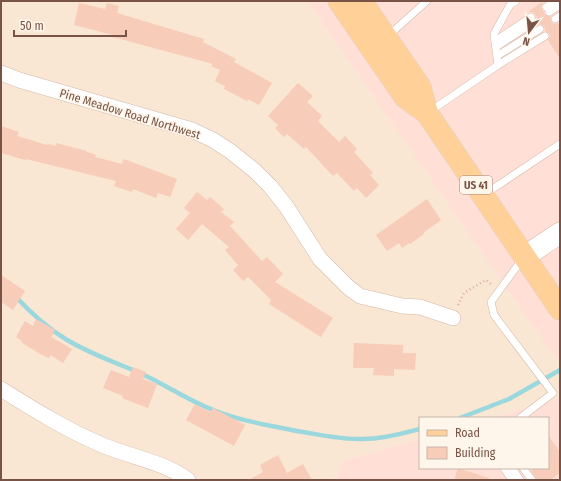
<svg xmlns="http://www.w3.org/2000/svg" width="561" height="481" viewBox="0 0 561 481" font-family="'Fira Sans Condensed',sans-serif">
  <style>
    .residential { fill: #f9e6d3 }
    .commercial { fill: #ffdfd6 }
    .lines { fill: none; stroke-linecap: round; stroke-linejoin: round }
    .stream { stroke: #9ad8dd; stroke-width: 4.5 }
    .building { fill: #f7ccb8 }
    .lane-casing { stroke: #d3baaa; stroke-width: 8 }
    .street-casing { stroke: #d3baaa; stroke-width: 16 }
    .secondary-casing { stroke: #d7b9a8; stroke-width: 22 }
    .primary-casing { stroke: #dcd3cf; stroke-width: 23 }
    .path { stroke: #dcaf9b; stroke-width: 2.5; stroke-dasharray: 1 3; stroke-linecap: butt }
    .lane { stroke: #fff; stroke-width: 7 }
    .street { stroke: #fff; stroke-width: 15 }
    .secondary { stroke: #fff; stroke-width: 21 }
    .primary { stroke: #ffd199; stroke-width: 22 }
    .labels { text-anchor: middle; stroke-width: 3; stroke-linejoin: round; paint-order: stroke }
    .shield { fill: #fff6eb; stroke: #a18578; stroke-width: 1 }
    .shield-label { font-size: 11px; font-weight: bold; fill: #795446 }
    .street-label { font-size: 12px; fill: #795446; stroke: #fff6eb }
  </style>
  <rect width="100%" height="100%" fill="#fef2e3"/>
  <!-- residential -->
  <path class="residential" d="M1,1h306l253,364v33l-68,20h-72v21l-79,22 -4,19h-336z"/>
  <!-- commercial -->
  <g class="commercial">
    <path d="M307,1h253v364l-12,-17z"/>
    <path d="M560,398v82h-223l4,-19 79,-22v29h128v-50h-56z"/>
  </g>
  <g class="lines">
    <!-- stream -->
    <g class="stream">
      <path d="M16,297c15,16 30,30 48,41 25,16 54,25 80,37 21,10 41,23 62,32 29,13 61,18 91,24 20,3 40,8 60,8 22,1 43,-5 63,-10"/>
      <path d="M460,418l49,-19 51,-29"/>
    </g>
  </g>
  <!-- building -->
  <g class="building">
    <path d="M542,2l1,1 -2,4 4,8 6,2v5l4,2 3,-1 2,3v33l-12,-19 2,-4 -1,-3 -4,-2v-3l-2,-3 -5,-1 1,-3 -4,-7 -2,-2h-5z"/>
    <path d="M79,3l26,6 2,-6 12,3 -2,7 87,26 -1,3 33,17 -2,3 38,21 -13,22 -11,-6 -1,2 -23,-12 1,-3 -10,-5 5,-11 -9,-4 2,-2 -100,-27v-2l-39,-10z"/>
    <path d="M298,83l15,13 -6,6 15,14 -4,5 21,21 6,-6 12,13 -3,3 19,21 -3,2 9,10 -13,13 -9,-10 -3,3 -17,-18 -4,3 -27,-29 -2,2 -17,-15 -3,3 -9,-9 3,-3 -10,-9z"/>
    <path d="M1,126l18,6 -2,4 30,9 1,-1 8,2v-3l31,8v1l9,3 -1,2 27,7 2,-5 53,20 -7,18 -12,-4 -2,5 -23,-9 -1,3 -18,-6 2,-5 -90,-22 -1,1 -24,-7z"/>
    <path d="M197,192l10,8 3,-3 14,12 -3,3 13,10 -4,4 32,35 5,-4 16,17 -8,8 58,36 -12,19 -52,-33 2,-4 -23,-23 -5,4 -10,-11 5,-5 -13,-15 4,-3 -27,-23 -14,16 -12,-11 14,-16 -6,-5z"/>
    <path d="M427,199l14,21 -18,13 1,1 -14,10 -1,-1 -7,5 -3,-5 -12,8 -11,-16z"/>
    <path d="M1,275l24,16 -12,19 -12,-8z"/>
    <path d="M36,319l19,11 -4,7 21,12 -9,14 -12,-8 -2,3 -9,-4 -19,-12 1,-1 -6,-4 9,-16 8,5z"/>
    <path d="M354,343l49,2v8h13l-1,17 -21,-1v7l-21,-1 1,-7h-21z"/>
    <path d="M133,367l13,5 -3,7 14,5 -9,24 -26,-10 1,-2 -20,-8 8,-18 18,7z"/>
    <path d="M195,404l15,8 3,-4 32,17 -11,21 -48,-26z"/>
    <path d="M548,435l12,17v21l-10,7h-13l-6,-9 4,-3h13z"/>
    <path d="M278,455l9,18 16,-9 9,16h-63l14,-8 -3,-7z"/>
    <path d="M458,468l31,10v2h-35z"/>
  </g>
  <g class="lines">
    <!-- lane casing -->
    <g class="lane-casing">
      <g id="lane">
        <path d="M546,7l10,-6"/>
        <path d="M549,12l11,-7"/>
        <path d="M555,19l5,-3"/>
        <path d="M388,36l39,-35"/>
        <path d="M495,41l36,-24"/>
        <path d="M496,47l38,-25"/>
        <path d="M497,56l43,-27"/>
        <path d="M498,65l47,-29"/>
        <path d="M429,112l69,-47 -4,-31 16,-29 6,-4"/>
        <path d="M485,194l75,-50"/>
        <path d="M520,418l33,-25 -59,-78 -3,-13 32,-44"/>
        <path d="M504,468l8,12"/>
        <path d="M512,468l8,12"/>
        <path d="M523,468l9,12"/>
      </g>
    </g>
    <!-- street casing -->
    <g class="street-casing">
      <g id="street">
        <path d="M1,73l18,7 173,50 21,10 17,11 25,20 15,15 16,20 34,53 29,29 11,8 42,10 18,1 33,11"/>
        <path d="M1,389c32,20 64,40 99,55 29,13 63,17 88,36"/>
      </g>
    </g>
    <!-- secondary casing -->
    <g class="secondary-casing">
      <path id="secondary" d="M524,257l36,-24"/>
    </g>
    <!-- primary casing -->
    <g class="primary-casing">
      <g id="primary">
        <path d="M339,1l66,96 22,16"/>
        <path d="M361,1l59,86 7,26 133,196"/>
      </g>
    </g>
    <!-- path -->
    <path class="path" d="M458,305l6,-12 22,-13 6,5"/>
    <!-- lane -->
    <use href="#lane" class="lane"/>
    <!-- street -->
    <use href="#street" class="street"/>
    <!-- secondary -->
    <use href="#secondary" class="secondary"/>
    <!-- primary -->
    <use href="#primary" class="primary"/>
  </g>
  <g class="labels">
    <!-- shield labels -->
    <rect class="shield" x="460" y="176" width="32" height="18" rx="3"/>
    <g class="shield-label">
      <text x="476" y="189">US 41</text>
    </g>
    <!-- street labels -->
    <g class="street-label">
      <text transform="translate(130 114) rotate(17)" y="4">Pine Meadow Road Northwest</text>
    </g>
  </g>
  <!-- border -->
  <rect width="561" height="481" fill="none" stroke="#795446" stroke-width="4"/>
  <!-- legend -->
  <rect x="419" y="417" width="130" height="52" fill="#fff6eb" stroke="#c9b5a9"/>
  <rect x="427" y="430" width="20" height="6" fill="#ffd199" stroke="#c9b5a9"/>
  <text x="455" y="437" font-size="12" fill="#795446">Road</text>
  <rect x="427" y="447" width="20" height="12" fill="#f7ccb8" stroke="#c9b5a9"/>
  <text x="455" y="457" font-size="12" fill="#795446">Building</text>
  <!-- north arrow -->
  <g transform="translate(529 32) rotate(196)" stroke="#fff6eb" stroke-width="3" paint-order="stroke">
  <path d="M0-3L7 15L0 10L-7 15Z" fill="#795446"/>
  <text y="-6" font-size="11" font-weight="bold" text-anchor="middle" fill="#795446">N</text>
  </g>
  <!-- scale -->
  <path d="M14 30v6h112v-6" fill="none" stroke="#795446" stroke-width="2"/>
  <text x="20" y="30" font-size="12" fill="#795446" stroke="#fff6eb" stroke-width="3" paint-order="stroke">50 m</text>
</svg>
